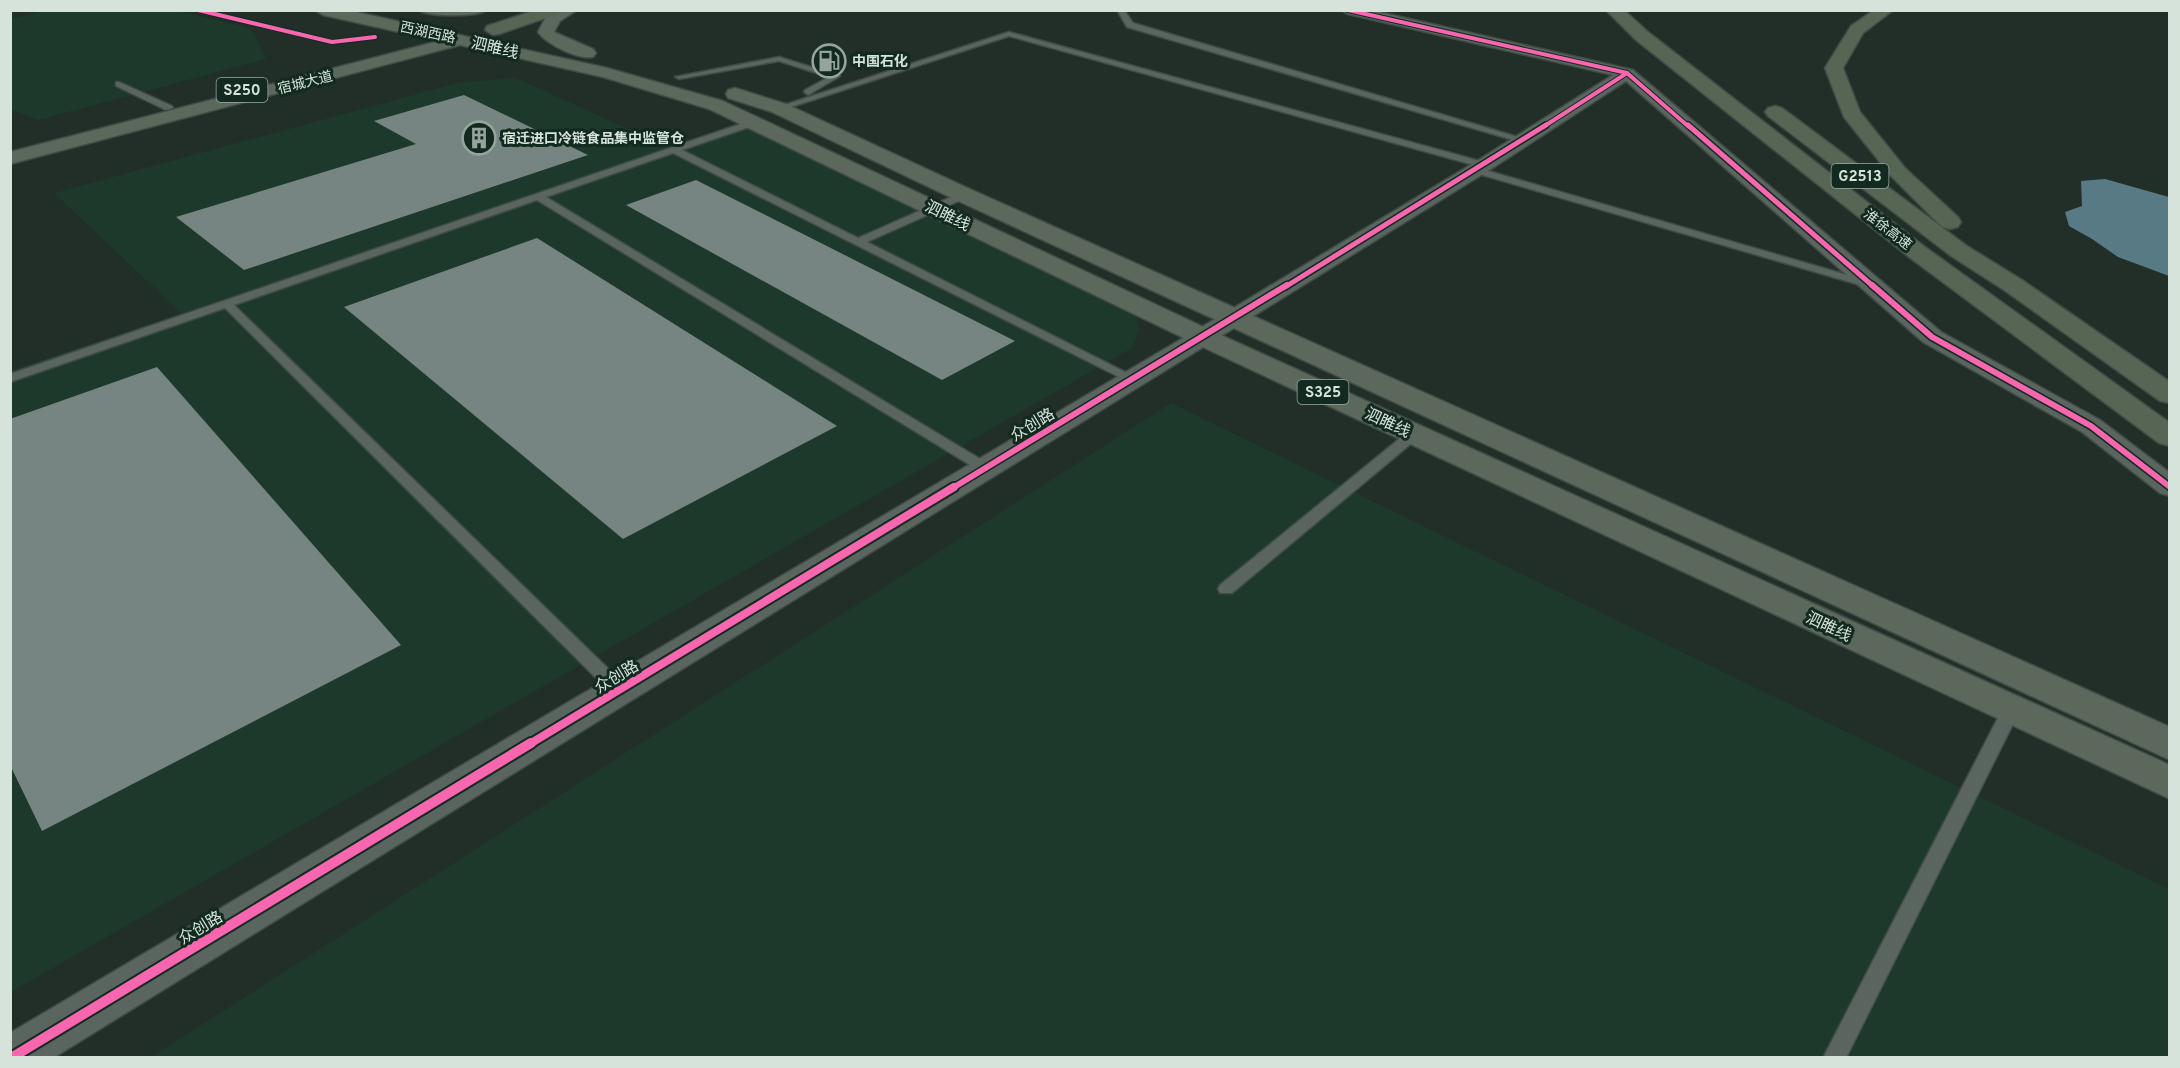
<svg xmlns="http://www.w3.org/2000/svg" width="2180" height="1068" viewBox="0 0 2180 1068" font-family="Overpass,'Noto Sans SC',sans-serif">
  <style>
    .built { fill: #1d392c }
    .water { fill: #577a85 }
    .building { fill: #778582 }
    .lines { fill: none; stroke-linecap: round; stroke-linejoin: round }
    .lane-casing { stroke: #3f4b45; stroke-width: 3 }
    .street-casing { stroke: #3f4b45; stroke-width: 3 }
    .primary-casing { stroke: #3f4b45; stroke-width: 3 }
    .highway-casing { stroke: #3f4b45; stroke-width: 3 }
    .lane { fill: #5b6560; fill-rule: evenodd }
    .street { fill: #5b6560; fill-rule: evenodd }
    .primary { fill: #5c685b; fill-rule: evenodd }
    .highway { fill: #576555; fill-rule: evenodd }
    .cycleway-far4-casing { stroke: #122a1f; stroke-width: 6 }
    .cycleway-far3-casing { stroke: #122a1f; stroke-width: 8 }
    .cycleway-far2-casing { stroke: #122a1f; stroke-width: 9 }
    .cycleway-far1-casing { stroke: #122a1f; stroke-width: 12 }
    .cycleway-casing { stroke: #122a1f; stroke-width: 14 }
    .cycleway-far4 { stroke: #f766af; stroke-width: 4 }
    .cycleway-far3 { stroke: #f766af; stroke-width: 5 }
    .cycleway-far2 { stroke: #f766af; stroke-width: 6 }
    .cycleway-far1 { stroke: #f766af; stroke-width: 8 }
    .cycleway { stroke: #f766af; stroke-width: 10 }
    .labels { text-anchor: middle; stroke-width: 6; stroke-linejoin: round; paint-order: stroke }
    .far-street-label { font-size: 14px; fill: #d5e3db; stroke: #122a1f }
    .far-poi-label { font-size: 14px; font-weight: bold; fill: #d5e3db; stroke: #122a1f; text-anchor: start }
    .shield { fill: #122a1f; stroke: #9aaca3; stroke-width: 1.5 }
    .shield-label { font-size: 15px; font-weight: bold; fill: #d5e3db }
    .street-label { font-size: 16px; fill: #d5e3db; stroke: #122a1f }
  </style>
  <rect width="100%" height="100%" fill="#222e28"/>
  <!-- built -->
  <g class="built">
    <path d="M47,10l131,1 67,16 9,6 12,26 -228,61 -27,-11 -1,-90z"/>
    <path d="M513,78l12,4 143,65 46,-15 45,-3 376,184 5,16 -8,19 -1121,644 -1,-621 171,-58 -127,-120 403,-110z"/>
    <path d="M1171,403l998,486v168l-2019,1z"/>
  </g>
  <!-- water -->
  <path class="water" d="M2105,179l64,18v79l-51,-19 -26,-18 -23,-13 -4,-14 17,-6 -1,-25z"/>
  <!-- building -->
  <g class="building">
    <path d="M464,95l124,60 -344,115 -68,-53 240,-73 -42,-23z"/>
    <path d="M696,180l319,161 -73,39 -316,-175z"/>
    <path d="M537,238l300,188 -214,113 -279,-232z"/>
    <path d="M157,367l244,278 -359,186 -32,-66v-346z"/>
  </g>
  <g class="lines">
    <!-- lane casing -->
    <g class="lane-casing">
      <g id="lane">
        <path d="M1117,10h7l9,13 395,117 -8,2 -393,-115z"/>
        <path d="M1009,32l478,131 2,2 -8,2 -472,-131 -227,74 -7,-2z"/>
        <path d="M779,57l61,19 -32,19 -4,-3 1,-2 24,-13 -50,-16 -100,18 -4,-2z"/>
        <path d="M119,82l53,24 1,2 -7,2 -50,-24v-4z"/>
        <path d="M755,119l3,1v4l-76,26 176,88 102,-45h8v4l-101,45 272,137 -2,3h-8l-456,-229 -127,44 444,268 2,3 -2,3h-10l-443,-271 -303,105 391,380 3,5 -3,5 -6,1 -6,-1 -388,-387 -215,74v-8z"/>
        <path d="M1472,168h6l397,115 2,2 -6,3 -4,-1 -395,-115z"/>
        <path d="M1414,430l5,1 2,3 -2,3 -187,156h-12l-2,-4 2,-4 189,-154z"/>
        <path d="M2011,703l6,2 3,5 -174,348h-23l179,-348 3,-5z"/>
      </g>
    </g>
    <!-- street casing -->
    <g class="street-casing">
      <path id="street" d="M1341,10h29l263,60 308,262 159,88 70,53v23l-10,-3 -78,-61 -159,-90 -297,-261 -135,88 -1438,889h-43v-25l1217,-721 250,-151 136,-86 -265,-61z"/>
    </g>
    <!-- primary casing -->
    <g class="primary-casing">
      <g id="primary">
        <path d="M315,10h32l260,58 116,33 489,230 958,434v34l-976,-456 -485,-234 -106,-32 -143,-32 -450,119v-12l429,-111 -116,-26z"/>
        <path d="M419,10h67c-8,7 -59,7 -67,0z"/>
        <path d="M556,10h21l-17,11 -6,11 39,17 3,4 -3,4c-15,3 -47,-13 -55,-25l9,-17z"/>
        <path d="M735,88l51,16 186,86 1198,537v33l-1214,-560 -184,-88 -44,-14 -2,-4 2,-4z"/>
      </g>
    </g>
    <!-- highway casing -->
    <g class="highway-casing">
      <g id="highway">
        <path d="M536,10h26l-2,3 -61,21 -6,1 -8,-5 2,-4z"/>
        <path d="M1606,10h18l24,22 277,215 245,176v23l-11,-3 -250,-186 -273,-217z"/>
        <path d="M1874,10h19l-30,23 -20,35 17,44 45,56 53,49 3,5 -3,5 -8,2 -8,-2 -51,-51 -47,-59 -19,-49 26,-42z"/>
        <path d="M1775,106l7,2 185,138 55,34 148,102v21l-10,-2 -156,-111 -53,-34 -183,-140 -3,-4 3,-4z"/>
      </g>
    </g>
    <!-- lane -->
    <use href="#lane" class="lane"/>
    <!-- street -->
    <use href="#street" class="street"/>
    <!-- primary -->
    <use href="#primary" class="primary"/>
    <!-- highway -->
    <use href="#highway" class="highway"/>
    <!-- cycleway-far4 casing -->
    <g class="cycleway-far4-casing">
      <g id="cycleway-far4">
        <path d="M198,10l134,32 43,-5"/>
        <path d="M1348,10l279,63 -84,54"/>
        <path d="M1627,73l62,54"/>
      </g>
    </g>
    <!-- cycleway-far3 casing -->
    <g class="cycleway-far3-casing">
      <g id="cycleway-far3">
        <path d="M1688,125l186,162"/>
        <path d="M1285,287l261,-162"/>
      </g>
    </g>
    <!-- cycleway-far2 casing -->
    <g class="cycleway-far2-casing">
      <g id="cycleway-far2">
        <path d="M1872,285l60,52 159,89 79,61"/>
        <path d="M951,489l336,-204"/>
      </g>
    </g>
    <!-- cycleway-far1 casing -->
    <g class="cycleway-far1-casing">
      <path id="cycleway-far1" d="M528,745l426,-258"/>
    </g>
    <!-- cycleway casing -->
    <g class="cycleway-casing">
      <path id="cycleway" d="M11,1058l520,-315"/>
    </g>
    <!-- cycleway-far4 -->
    <use href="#cycleway-far4" class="cycleway-far4"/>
    <!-- cycleway-far3 -->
    <use href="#cycleway-far3" class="cycleway-far3"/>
    <!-- cycleway-far2 -->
    <use href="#cycleway-far2" class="cycleway-far2"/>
    <!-- cycleway-far1 -->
    <use href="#cycleway-far1" class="cycleway-far1"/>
    <!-- cycleway -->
    <use href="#cycleway" class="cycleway"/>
  </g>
  <!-- icons -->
  <defs>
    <g id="fuel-ring" transform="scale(1.725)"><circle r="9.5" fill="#122a1f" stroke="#96a49c" stroke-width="1.5"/><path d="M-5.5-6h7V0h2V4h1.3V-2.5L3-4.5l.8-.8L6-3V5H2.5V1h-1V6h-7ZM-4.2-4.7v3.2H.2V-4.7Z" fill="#96a49c"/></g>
    <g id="building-ring" transform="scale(1.725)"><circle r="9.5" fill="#122a1f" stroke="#96a49c" stroke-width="1.5"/><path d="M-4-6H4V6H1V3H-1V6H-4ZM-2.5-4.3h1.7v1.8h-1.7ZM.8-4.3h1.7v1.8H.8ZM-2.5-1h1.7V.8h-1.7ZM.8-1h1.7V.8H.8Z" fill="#96a49c"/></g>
  </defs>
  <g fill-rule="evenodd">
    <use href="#fuel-ring" x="829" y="61"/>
    <use href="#building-ring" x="479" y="138"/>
  </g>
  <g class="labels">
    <!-- far-street labels -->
    <g class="far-street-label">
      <text transform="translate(428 32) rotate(12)" y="5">西湖西路</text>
      <text transform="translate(305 82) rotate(-14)" y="5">宿城大道</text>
      <text transform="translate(1888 229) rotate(38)" y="5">淮徐高速</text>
    </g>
    <!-- far-poi labels -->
    <g class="far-poi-label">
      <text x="852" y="66">中国石化</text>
      <text x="502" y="143">宿迁进口冷链食品集中监管仓</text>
    </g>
    <!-- shield labels -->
    <g class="shield">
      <rect x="216.5" y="78" width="51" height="24" rx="4.5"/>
      <rect x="1831.5" y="164" width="57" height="24" rx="4.5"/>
      <rect x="1297.5" y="380" width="51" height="24" rx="4.5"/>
    </g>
    <g class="shield-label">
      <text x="242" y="95">S250</text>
      <text x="1860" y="181">G2513</text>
      <text x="1323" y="397">S325</text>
    </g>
    <!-- street labels -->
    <g class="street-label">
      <text transform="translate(495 47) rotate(13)" y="6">泗睢线</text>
      <text transform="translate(948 215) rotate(26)" y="6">泗睢线</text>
      <text transform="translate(1388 422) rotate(25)" y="6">泗睢线</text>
      <text transform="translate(1032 424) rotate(-31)" y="6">众创路</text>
      <text transform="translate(1829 626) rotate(25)" y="6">泗睢线</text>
      <text transform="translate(616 676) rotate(-31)" y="6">众创路</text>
      <text transform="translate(200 927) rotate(-31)" y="6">众创路</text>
    </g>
  </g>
  <!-- border -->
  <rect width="2180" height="1068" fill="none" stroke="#d5e3db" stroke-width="24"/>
</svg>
